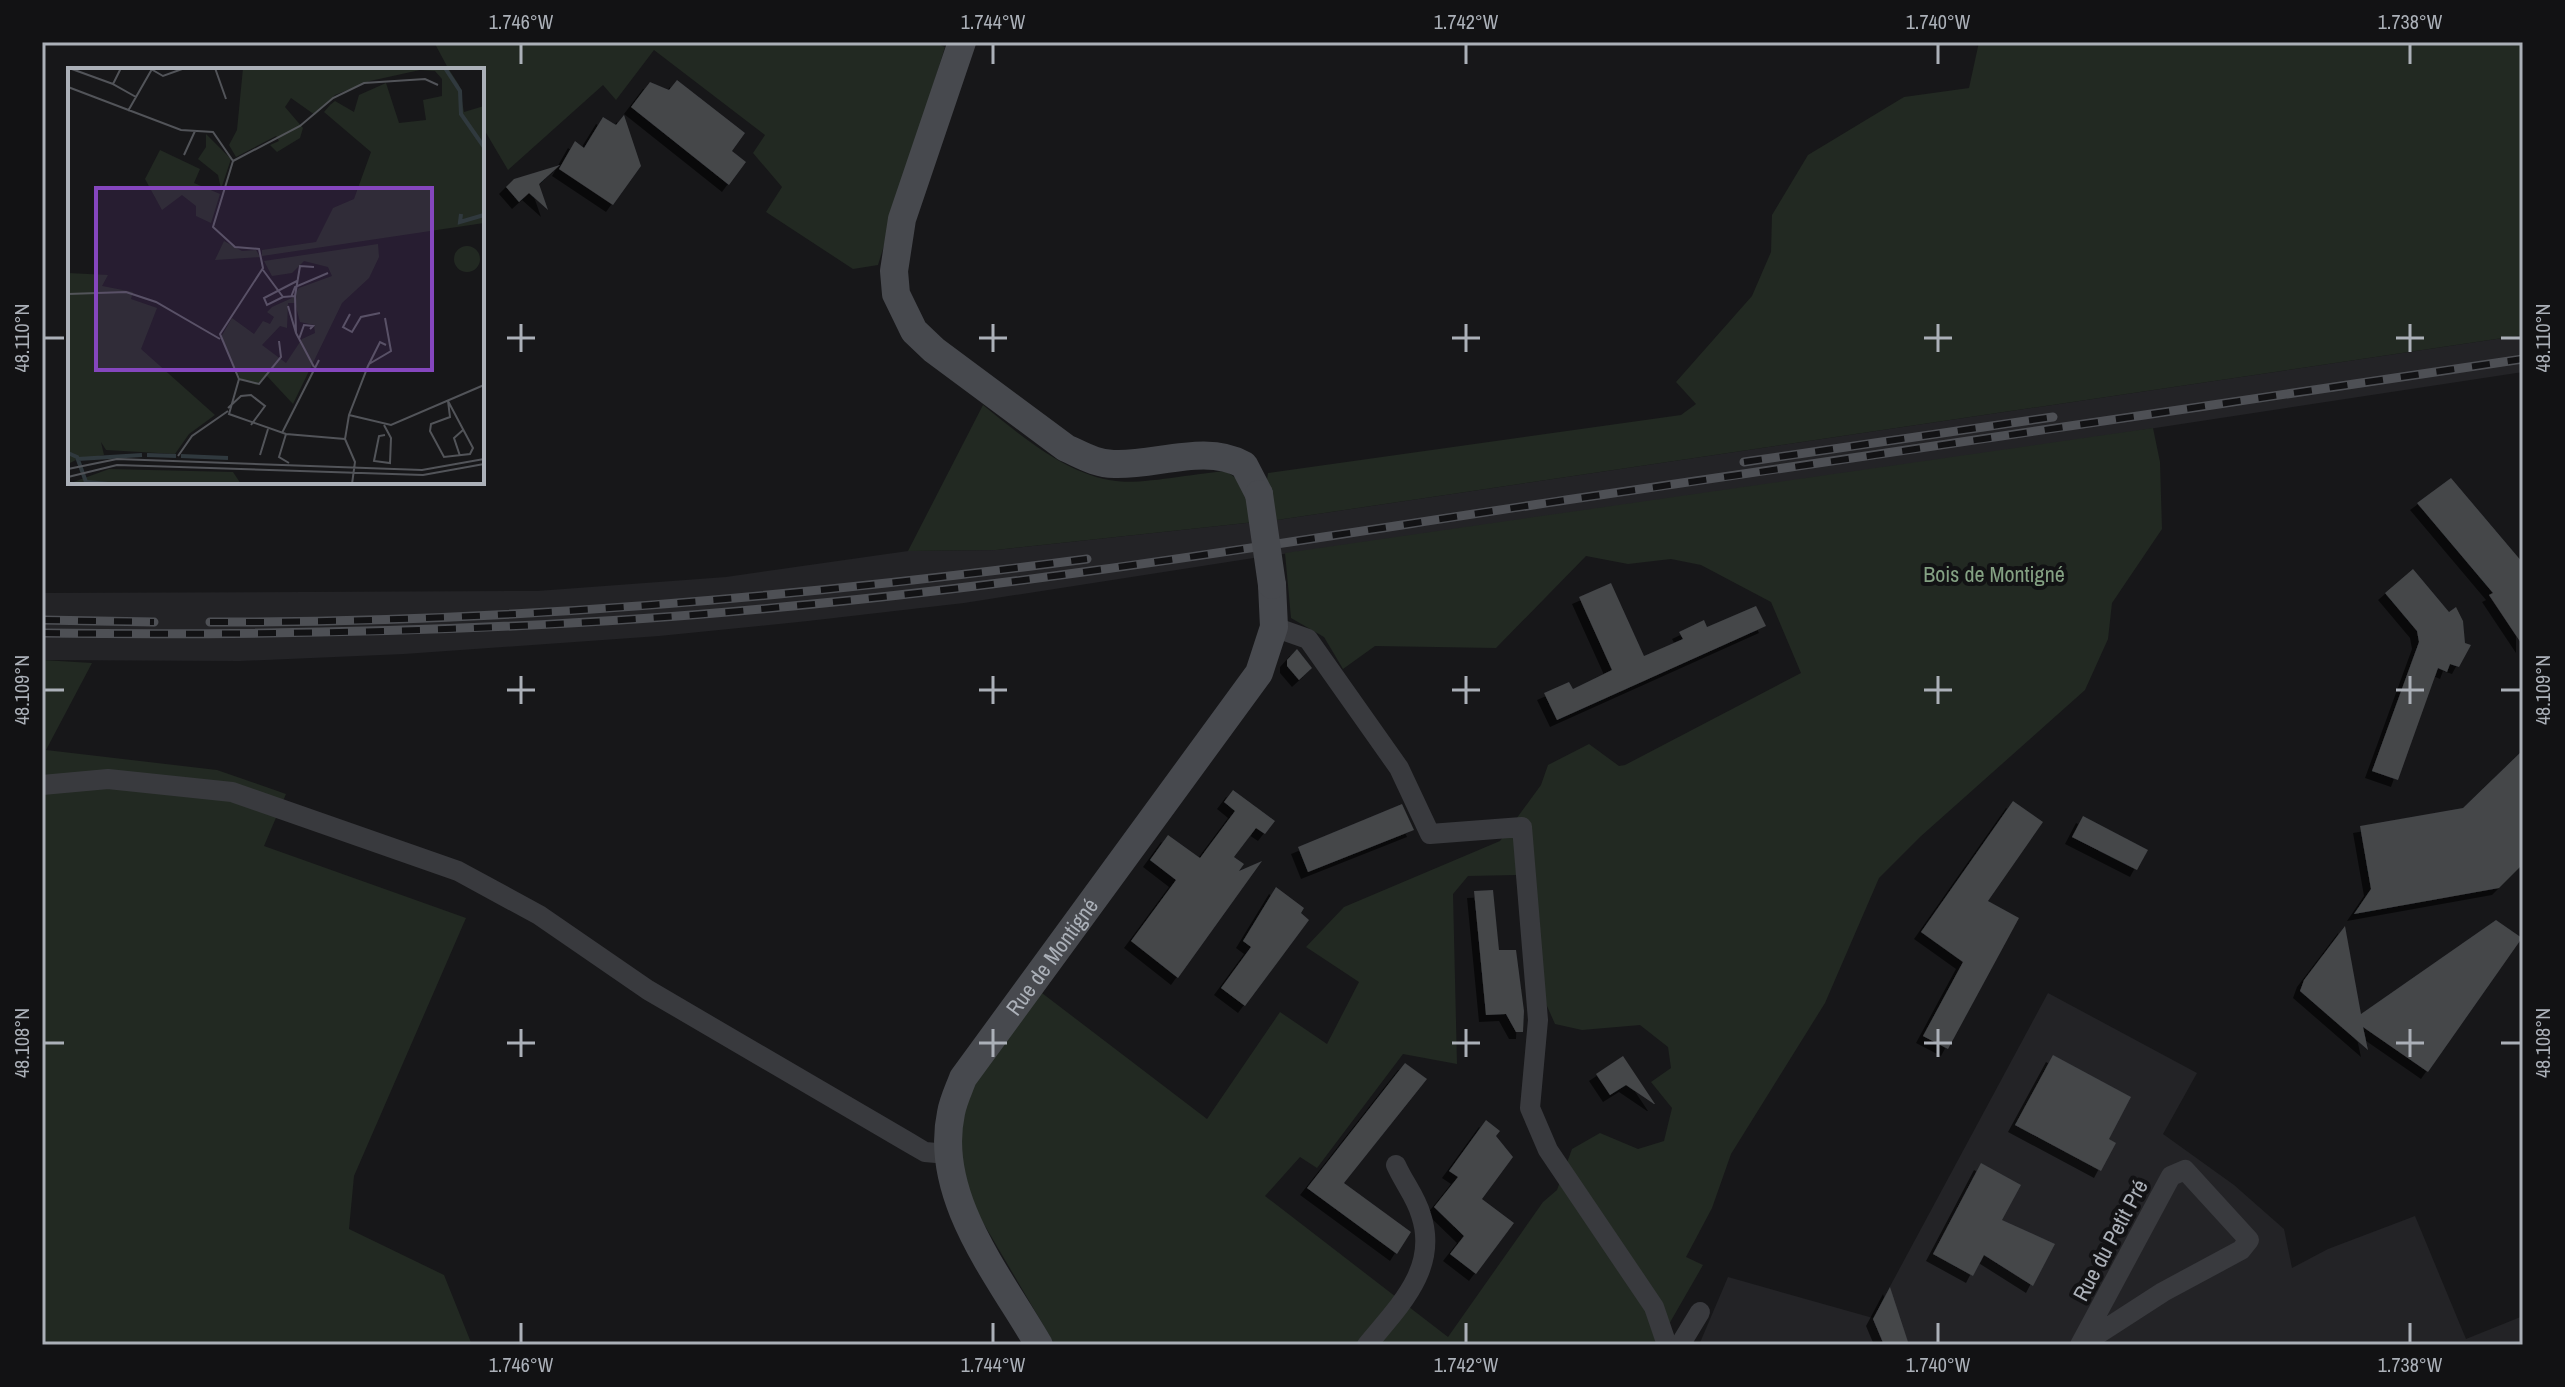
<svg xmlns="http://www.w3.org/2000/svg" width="2565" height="1387" viewBox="0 0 2565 1387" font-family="'Archivo Narrow',sans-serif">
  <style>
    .built { fill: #232326 }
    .green { fill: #222922; fill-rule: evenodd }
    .building { fill: #444649; filter: url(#shadow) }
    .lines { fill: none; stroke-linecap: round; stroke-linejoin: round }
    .street { stroke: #393a3e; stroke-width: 20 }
    .secondary { stroke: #47494e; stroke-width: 28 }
    .rail-casing { stroke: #4e5055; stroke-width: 9 }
    .rail { stroke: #121214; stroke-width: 6; stroke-dasharray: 18; stroke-linecap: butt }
    .secondary-bridge { stroke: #47494e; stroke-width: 28 }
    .ticks { fill: none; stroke: #abb0b8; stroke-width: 3 }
    .labels { text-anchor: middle; stroke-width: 8; stroke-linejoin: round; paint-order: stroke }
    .park-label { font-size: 22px; fill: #84a183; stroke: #121214 }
    .street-label { font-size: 22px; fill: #abb0b8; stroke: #121214 }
    .inset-river { fill: none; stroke: #30393e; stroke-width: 4 }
    .inset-road { fill: none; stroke: #525459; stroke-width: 2 }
    .view { fill: #8546be; fill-opacity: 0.15; stroke: #8546be; stroke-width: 4 }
    .inset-edge { fill: none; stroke: #abb0b8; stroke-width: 4 }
    .neatline { fill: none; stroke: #abb0b8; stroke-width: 3 }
    .ticks-label { font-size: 20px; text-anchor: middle; fill: #abb0b8 }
  </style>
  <defs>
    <filter id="shadow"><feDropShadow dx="-7" dy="7" stdDeviation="0" flood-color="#0009"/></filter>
  </defs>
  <rect width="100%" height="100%" fill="#171719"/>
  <!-- built -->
  <g class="built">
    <path d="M2523,335v37l-697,106 -550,77 -6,-34z"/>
    <path d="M1255,522l5,35 -296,46 -156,18 -149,15 -255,18 -164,7 -198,-1v-67l495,-2 189,-14 182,-26 88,-1z"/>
    <path d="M2048,993l149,80 -34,61 71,51 50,44 8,39 36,-19 87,-33 51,123 57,-23v29h-824l29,-68 145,41z"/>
  </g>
  <!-- green -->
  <g class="green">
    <path d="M434,42h499l12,5 -67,218 -25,4 -87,-57 16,-25 -29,-34 12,-18 -111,-85 -38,50 -13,-15 -95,85 -26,-44v-56h-33z"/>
    <path d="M1979,42h544v293l-1253,186 -5,-28 3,-20 413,-58 15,-11 -20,-22 76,-86 19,-44 1,-37 36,-60 96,-58 65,-9z"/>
    <path d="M983,405c37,30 84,70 133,76 23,4 82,-8 110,-10l18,13 11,38 -259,28 -88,1z"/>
    <path d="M2153,428l7,34 2,67 -50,74 -4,36 -23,51 -165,147 -41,41 -54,125 -94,151 -19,54 -26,49 17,8 -46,80h-602l-87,-148 -13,-61 19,-55 64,-91 169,129 73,-107 47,32 32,-62 -53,-35 38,-40 156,-66 41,-56 7,-20 41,-21 30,22 6,-1 176,-92 -30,-71 -70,-37 -30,-6 -43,5 -42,-8 -90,92 -121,-2 -32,23 -19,-32 -33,-19 -6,-65zM1516,875l27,122 12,27 27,6 58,-5 28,22 3,21 -20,14 21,26 -8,33 -26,8 -38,-16 -28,16 -15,41 -14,12 -95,135 -183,-141 35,-39 17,11 86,-114 54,10 -4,-170 15,-18z"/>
    <path d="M42,660l50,3 -46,87 171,20 69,24 -22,52 202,72 -112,258 -5,53 95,46 28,70h-430z"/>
  </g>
  <!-- building -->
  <g class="building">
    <path d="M677,80l68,53 -13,18 14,11 -17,23 -98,-78 19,-25 19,8z"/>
    <path d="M624,115l17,51 -28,39 -54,-36 16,-28 9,7 19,-31 13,8z"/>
    <path d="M560,165l-21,19 9,26 -19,-17 -10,9 -13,-15 8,-8z"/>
    <path d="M2451,478l72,85v83l-34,-51 4,-2 -76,-90z"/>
    <path d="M2413,569l36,43 7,-5 7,14 2,22 6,2 -12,22 -9,-3 -3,8 -9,-4 -40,112 -26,-9 47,-129 -2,-11 -32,-38z"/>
    <path d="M1611,583l33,73 39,-17 -4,-7 25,-12 3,7 49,-21 10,20 -209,94 -13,-27 25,-11 4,7 39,-19 -33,-73z"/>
    <path d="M1297,649l15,19 -13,12 -12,-14v-6z"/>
    <path d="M2523,750v114l-24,24 -145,26 17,-25 -11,-63 103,-18z"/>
    <path d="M1233,790l42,31 -10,13 -9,-6 -22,29 10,7 -5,7 23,-10 -84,117 -47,-37 45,-61 -26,-20 18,-25 32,23 35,-47 -11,-9z"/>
    <path d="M2013,801l30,21 -55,79 31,17 -71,131 -25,-13 40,-74 -42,-30z"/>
    <path d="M1402,804l12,26 -106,42 -10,-25z"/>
    <path d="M2083,816l65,34 -11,20 -65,-33z"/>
    <path d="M1276,887l28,21 -3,5 8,7 -64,86 -24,-18 30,-41 -8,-6z"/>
    <path d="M1493,890l6,60h17l8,61 -1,21h-7l-10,-18 -20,1 -12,-124z"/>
    <path d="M2496,920l26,18 -94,134 -65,-45 5,23 -68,-59 4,-11 41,-54 16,88z"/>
    <path d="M2053,1055l78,42 -22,42 7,4 -15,28 -86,-46z"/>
    <path d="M1623,1056l32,48h-1l-28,-19 -16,10 -14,-21z"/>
    <path d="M1405,1063l22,16 -83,104 67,49 -14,22 -90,-66z"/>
    <path d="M1486,1120l14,11 -4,5 17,21 -31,42 32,24 -38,51 -26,-20 14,-18 -30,-29 24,-30 -9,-6z"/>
    <path d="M1981,1163l40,22 -19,35 53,24 -22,42 -49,-31 -11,21 -40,-22z"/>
    <path d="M1890,1287l19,58h-25l-11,-26z"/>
  </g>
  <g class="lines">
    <!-- street -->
    <g class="street">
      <path d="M1274,627l34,12 91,129 31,66 92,-7 16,193 -8,88 18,42 106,157 13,38"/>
      <path d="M42,785l66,-6 124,13 226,79 81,44 109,75 260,152 17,10 23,2"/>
      <path d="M1367,1345c31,-38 72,-76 54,-130 -5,-18 -17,-32 -25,-50"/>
      <path d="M1680,1345l20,-33"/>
      <path d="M2080,1345l91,-169 14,-6 64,70 -8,10 -78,42 -82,53"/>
    </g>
    <!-- secondary -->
    <g class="secondary">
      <path d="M962,42l-60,177 -8,52 2,23 18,37 20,19 132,98c16,7 30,16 48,16 41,2 92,-21 130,1l15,29"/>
      <path id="s1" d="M1039,1345c-39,-68 -106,-148 -88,-232 2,-12 8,-24 12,-35l296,-405 15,-46 -2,-42"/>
    </g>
    <!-- rail casing -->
    <g class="rail-casing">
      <g id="rail">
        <path d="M1744,462l309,-45"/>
        <path d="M42,620l112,2"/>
        <path d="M210,622c294,1 586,-25 877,-63"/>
        <path d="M42,633c247,3 494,-2 740,-26 263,-24 523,-68 784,-107 319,-46 638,-94 957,-141"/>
      </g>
    </g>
    <!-- rail -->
    <use href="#rail" class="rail"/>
    <!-- secondary-bridge -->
    <path class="secondary-bridge" d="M1259,494l13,91"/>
  </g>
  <!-- ticks -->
  <path class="ticks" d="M521,44v20M993,44v20M1466,44v20M1938,44v20M2410,44v20M521,324v28M993,324v28M1466,324v28M1938,324v28M2410,324v28M44,338h20M507,338h28M979,338h28M1452,338h28M1924,338h28M2396,338h28M2501,338h20M521,676v28M993,676v28M1466,676v28M1938,676v28M2410,676v28M44,690h20M507,690h28M979,690h28M1452,690h28M1924,690h28M2396,690h28M2501,690h20M521,1029v28M993,1029v28M1466,1029v28M1938,1029v28M2410,1029v28M44,1043h20M507,1043h28M979,1043h28M1452,1043h28M1924,1043h28M2396,1043h28M2501,1043h20M521,1323v20M993,1323v20M1466,1323v20M1938,1323v20M2410,1323v20"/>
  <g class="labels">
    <!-- park labels -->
    <g class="park-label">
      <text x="1994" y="582">Bois de Montigné</text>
    </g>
    <!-- street labels -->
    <g class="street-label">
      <text dy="8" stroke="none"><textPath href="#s1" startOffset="442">Rue de Montigné</textPath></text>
      <text transform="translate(2110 1240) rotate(-62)" y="8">Rue du Petit Pré</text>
    </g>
  </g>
  <!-- overview -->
  <g transform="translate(68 68)">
    <rect width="416" height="416" fill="#171719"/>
    <path d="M175,0h205l11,17 5,27 20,-6v117l-222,33v-6l54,-8 17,-34 21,-9 17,-47 -47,-40 6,-7 5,-4 19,11 5,-17 27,-12 13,40 27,-3 -3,-20 19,-4v-17l-7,-8 -15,-1 -50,11 -35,14 -20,20 -24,-17 -6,9 18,21 -3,10 -23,14 -7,-7 9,-4 -3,-5 -40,21 -7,-12 8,-15zM138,66l25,25 -10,30 -3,-14 -20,-16 8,-12zM92,82l40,19 -6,14 26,11 -9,29 -15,-7v-10l-14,-11 -20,15 -17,-31zM156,173l18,10 14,-1 4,7 -45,3zM310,176l1,13 -10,21 -27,25 -49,101 -27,-29 -10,10 -16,-7 -19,-41 11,-19 22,16 9,-13 7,3 4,-7 -7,-5 5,-5 20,-9 7,-10 33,-12 -4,-9 -24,-6 -12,12 -20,3 -8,-15zM220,235h7l5,19 14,3 1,8 -13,6 -16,24 -24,-18 18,-19 7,2zM386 191a13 13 0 1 1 26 0a13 13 0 1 1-26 0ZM0,205l40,2 -6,11 31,6 -2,7 26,9 -16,41 74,66 -26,19 -14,20 -69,-4 -5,-8 3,13 -23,4 -8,-6 3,7 -8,4zM41,401l124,3 8,12h-173z" fill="#222922" fill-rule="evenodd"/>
    <path class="inset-river" d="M377,0l15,23 1,23 23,33M393,146l-1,8 24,-7M0,385l9,4 9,25 23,2M79,387l29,1M113,388l47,2M10,391l64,-4"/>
    <path class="inset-road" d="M1,0l44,16M53,0l-8,16 23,13M147,0l11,31M83,1l12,7 22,-8M0,19l113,43 32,2 20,29M60,43l24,-42M116,87l11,-24M165,93l-20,66 22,20 24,2 4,19 -43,66 19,45 -10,35 57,20 59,5M165,93l67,-35 33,-28 31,-15 61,-4 13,6M195,202l20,27 12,-1 1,37 18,34M0,226l58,-2 30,10 64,37M227,228l5,-30 14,1M215,229l-16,8 -3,-7 33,-17M223,229l4,-10 33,-14M220,238l8,27M282,246l-7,13 9,5 9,-15 19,-4M231,271l5,-14 9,1 -3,3M301,296l22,-13 -6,-33M171,311l20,5 22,-27 -2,-16M380,333l25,47 -3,6 -26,3 -14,-26 1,-7 19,-7zM160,340l13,-12 10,-1 14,11 -14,19M281,347l42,10 93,-40M316,357l7,13 -1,25 -16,-2 5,-25 6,-1M214,365l37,-73M218,366l-7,23 10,6M192,387l8,-26M110,388l14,-20 36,-25M392,388l-6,-18 9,-8M0,401l49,-10 305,11 62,-11M0,409l49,-12 306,10 61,-11M284,416l3,-22 -10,-23 4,-24 19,-49 12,-24 6,3"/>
    <path class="view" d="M28,120h336v182h-336z"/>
    <rect width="416" height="416" class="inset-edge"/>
  </g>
  <!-- border -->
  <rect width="2565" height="1387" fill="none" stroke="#121214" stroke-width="88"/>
  <rect x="44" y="44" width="2477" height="1299" class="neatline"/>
  <g class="ticks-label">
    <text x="521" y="29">1.746°W</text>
    <text x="993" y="29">1.744°W</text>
    <text x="1466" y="29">1.742°W</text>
    <text x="1938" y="29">1.740°W</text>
    <text x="2410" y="29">1.738°W</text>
    <text transform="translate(22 338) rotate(-90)" y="7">48.110°N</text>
    <text transform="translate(2543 338) rotate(-90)" y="7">48.110°N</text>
    <text transform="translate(22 690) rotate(-90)" y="7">48.109°N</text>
    <text transform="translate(2543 690) rotate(-90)" y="7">48.109°N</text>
    <text transform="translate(22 1043) rotate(-90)" y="7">48.108°N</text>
    <text transform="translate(2543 1043) rotate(-90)" y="7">48.108°N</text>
    <text x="521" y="1372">1.746°W</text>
    <text x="993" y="1372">1.744°W</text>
    <text x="1466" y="1372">1.742°W</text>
    <text x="1938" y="1372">1.740°W</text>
    <text x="2410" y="1372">1.738°W</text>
  </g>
</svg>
